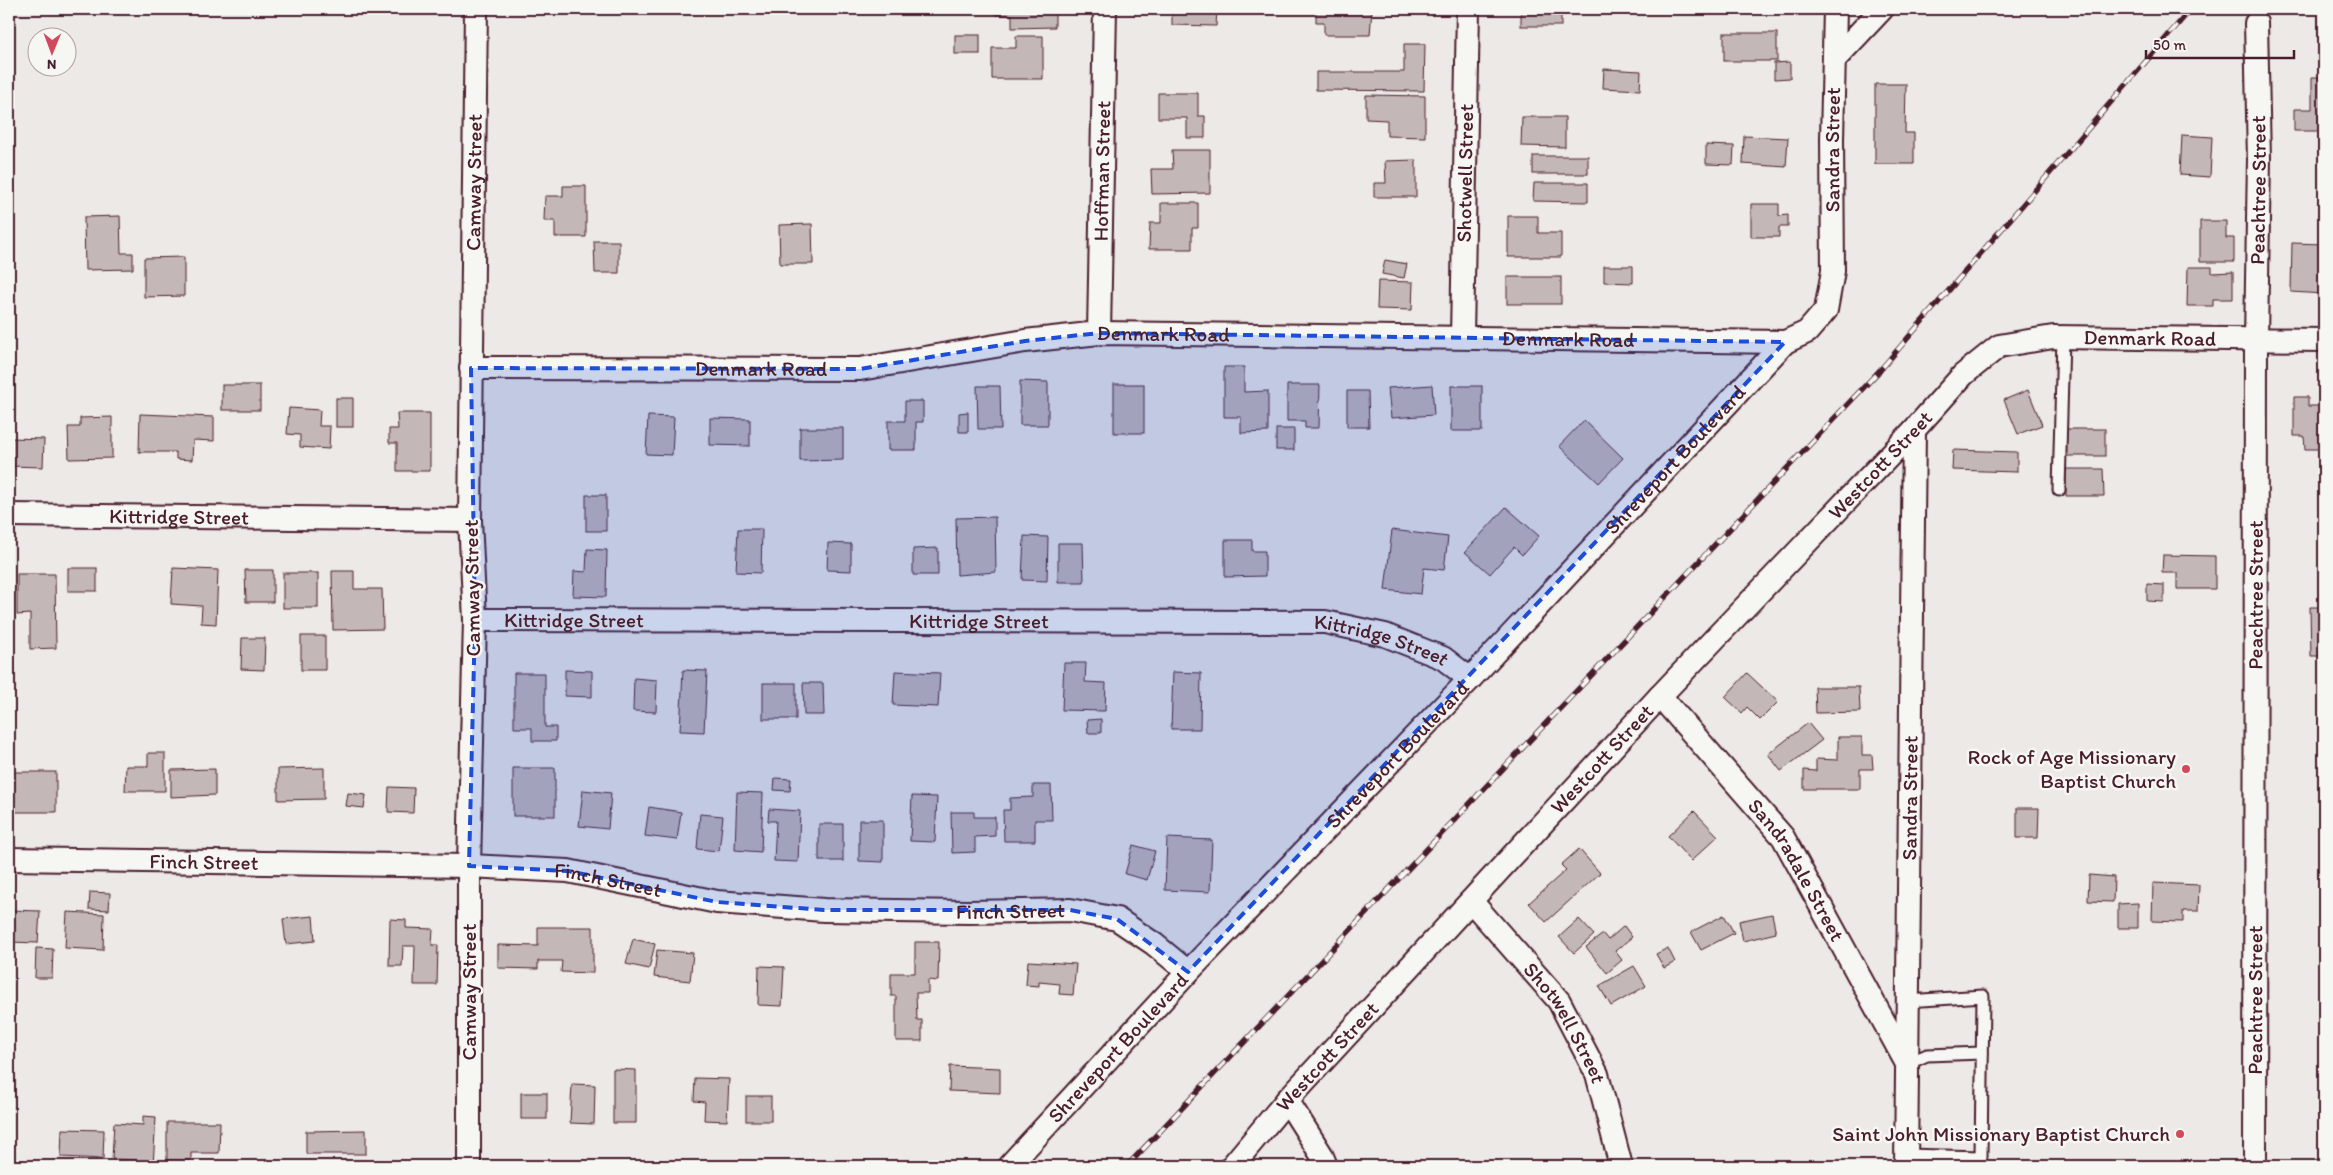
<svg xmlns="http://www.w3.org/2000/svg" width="2333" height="1175" viewBox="0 0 2333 1175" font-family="Itim,sans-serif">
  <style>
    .building { fill: #c4b7b7; stroke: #4a1f2b }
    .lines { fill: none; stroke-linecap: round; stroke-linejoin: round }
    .lane-casing { stroke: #4a1f2b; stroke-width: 15 }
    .street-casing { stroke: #4a1f2b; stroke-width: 26 }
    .lane { stroke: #f6f6f2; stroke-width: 11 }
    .street { stroke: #f6f6f2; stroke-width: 22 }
    .rail-casing { stroke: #4a1f2b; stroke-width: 5.5 }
    .rail { stroke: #f6f6f2; stroke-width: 4; stroke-dasharray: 11; stroke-linecap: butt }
    .marked { fill: #1d4ed8; fill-opacity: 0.2; stroke: #1d4ed8; stroke-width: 4; stroke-dasharray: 10 6; stroke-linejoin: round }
    .poi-dot { fill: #d1495b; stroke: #f6f6f2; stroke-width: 2 }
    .labels { text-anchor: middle; stroke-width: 5; stroke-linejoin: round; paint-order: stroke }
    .street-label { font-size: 21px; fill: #4a1f2b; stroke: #f6f6f2 }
    .poi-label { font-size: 21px; fill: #4a1f2b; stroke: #f6f6f2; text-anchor: end }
  </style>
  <rect width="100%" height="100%" fill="#ece9e6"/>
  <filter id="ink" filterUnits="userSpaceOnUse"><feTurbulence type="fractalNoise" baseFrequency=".02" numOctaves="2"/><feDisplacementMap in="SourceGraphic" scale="10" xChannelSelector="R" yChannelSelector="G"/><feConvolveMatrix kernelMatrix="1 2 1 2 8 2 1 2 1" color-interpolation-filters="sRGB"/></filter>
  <g filter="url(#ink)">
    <!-- building -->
    <g class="building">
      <path d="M996,9h59v18l-43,1v-13h-16z"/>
      <path d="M1163,9h54l-1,17 -44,-1v-14h-9z"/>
      <path d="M1316,9h56l-2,26h-46v-13h-8z"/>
      <rect x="1521" y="9" width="40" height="17"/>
      <rect x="1724" y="33" width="53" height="28"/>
      <rect x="955" y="35" width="25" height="19"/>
      <path d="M1016,36h27v43h-51v-31h24z"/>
      <path d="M1404,44h21l-1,47 -108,-1v-18h88z"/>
      <path d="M1790,62v16l-16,1v-16z"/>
      <path d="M1604,69l37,2 -1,19 -37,-2z"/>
      <path d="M2312,77h12v54h-30v-22h18z"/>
      <path d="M1875,84h31l-1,49h9v31h-39z"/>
      <path d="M1158,93h40v23h7v22h-18v-20h-29z"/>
      <path d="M1366,95l59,1v41l-38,-1v-16l-21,-1z"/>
      <path d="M1522,117h43v30l-44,-1z"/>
      <path d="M2182,135l30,2 -2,40 -30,-2z"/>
      <path d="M1744,136l44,2 -2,29 -43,-3z"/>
      <path d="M1706,145l28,1 -1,19 -27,-1z"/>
      <path d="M1172,150h38v43l-58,1 -1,-25h22z"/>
      <rect x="1533" y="156" width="55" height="18"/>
      <path d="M1416,160v37h-42v-14h12l-1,-22z"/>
      <path d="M1534,183h54v19l-55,-1z"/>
      <path d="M563,186h23v51h-31v-16h-11l1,-25h18z"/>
      <path d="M1161,203h37v25h-6v21h-43l1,-26h11z"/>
      <path d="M1751,204h28v12l9,-1v12h-9v10h-28z"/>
      <path d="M120,216l1,37h12v16l-48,1 -1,-53z"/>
      <path d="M1508,216h30v17h23v24h-53z"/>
      <path d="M2200,221h26v17h8v24h-34z"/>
      <path d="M812,224l1,40h-33l-1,-39z"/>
      <path d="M594,241h25v32h-24z"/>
      <path d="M2292,243l31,1 -1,32h2v18l-33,-2z"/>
      <path d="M184,257v39l-40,1v-39z"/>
      <path d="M1385,260l22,4 -3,14 -22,-4z"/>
      <path d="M1604,266h29v17l-29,-1z"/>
      <path d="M2188,267h24v6l21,-1v27h-20v7h-26z"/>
      <rect x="1507" y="277" width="54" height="27"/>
      <path d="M1378,281l35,1 -1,28 -35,-1z"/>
      <path d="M1224,367h20v25l24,-1v41l-27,1v-16h-17z"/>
      <path d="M1020,381l28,1v43h-28z"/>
      <rect x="1114" y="384" width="30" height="49"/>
      <rect x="222" y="385" width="38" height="25"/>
      <path d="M1287,385h33l-1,43h-14v-7h-18z"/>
      <path d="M1432,385l2,30 -43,3 -3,-30z"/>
      <path d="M977,386h23l1,43h-23z"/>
      <rect x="1451" y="386" width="31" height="45"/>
      <path d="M2028,390l14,35 -24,9 -14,-34z"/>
      <path d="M1347,391h21l1,36h-22z"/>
      <path d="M2294,397h14v9h13v43h-16l-1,-13h-10z"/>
      <rect x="336" y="398" width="17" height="29"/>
      <path d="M905,401h18v21h-7v28h-28v-29h17z"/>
      <path d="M289,408l31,2 -1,16h11l-1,23 -29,-2v-12l-13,-1z"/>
      <path d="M968,412v20h-9v-19z"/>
      <path d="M397,413h33v58h-33v-28h-8v-14h9z"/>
      <path d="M140,414l74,3v24l-21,-1 -1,20 -16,-1v-7h-37z"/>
      <path d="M648,416l26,1 -2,38 -26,-1z"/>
      <path d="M112,417v41l-43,1 -1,-32h12v-9z"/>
      <path d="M710,418l40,1v27l-40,-1z"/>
      <path d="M1584,420l39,38 -24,25 -40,-37z"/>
      <path d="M800,428h43v32l-43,1z"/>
      <rect x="1276" y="429" width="18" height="21"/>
      <rect x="2066" y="429" width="39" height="27"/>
      <path d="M10,438l34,1 -1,28 -34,-1z"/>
      <path d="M1953,450l64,2v20l-65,-2z"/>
      <path d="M2066,469h37l1,27h-38z"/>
      <rect x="586" y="495" width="20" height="36"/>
      <path d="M1506,507l33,29 -17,19 -8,-8 -24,27 -25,-22z"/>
      <path d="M995,517l1,55 -39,3 -1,-57z"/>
      <path d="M738,529h24l-1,44 -25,-1z"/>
      <path d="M1392,530l56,7 -4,33 -20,-2 -3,26 -36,-4z"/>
      <path d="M1024,536l24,1 -1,44 -25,-1z"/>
      <path d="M1225,540h27v11h13v25l-40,1z"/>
      <path d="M828,543l23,1v27l-24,-1z"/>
      <path d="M1058,543h25l1,39h-26z"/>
      <path d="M938,548v27h-25v-26z"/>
      <path d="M587,549l20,1 -1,47 -33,-1 1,-25 12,1z"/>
      <path d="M2163,555l52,1v33h-38v-16h-15z"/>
      <rect x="68" y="568" width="29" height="23"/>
      <path d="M173,568l45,2 -2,54 -15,-1 1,-17 -31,-2z"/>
      <path d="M245,570h28v32h-27z"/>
      <path d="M332,571h22v18h28l1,40 -50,1z"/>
      <rect x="283" y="573" width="35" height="35"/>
      <path d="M17,574h38l1,74 -26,1v-35l-13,1z"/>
      <path d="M2147,584l17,1v17l-17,-1z"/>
      <path d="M2310,607h14v49h-13z"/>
      <rect x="301" y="636" width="24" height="34"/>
      <path d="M242,638h23l-1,32 -23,-1z"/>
      <path d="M1064,663h22l-1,19 21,1 -1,28 -43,-1z"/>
      <path d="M565,670l27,1v26l-27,-1z"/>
      <path d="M683,670l24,1 -3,61 -24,-1z"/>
      <path d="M895,671l45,2 -2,34 -45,-2z"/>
      <path d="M1173,672l28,1 -1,56h-29z"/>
      <path d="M514,673h31v54h11v14h-24v-13h-18z"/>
      <path d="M1747,673l31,29 -18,18 -13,-13 -5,6 -17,-16z"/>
      <path d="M634,678l23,2 -1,32 -23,-1z"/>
      <rect x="763" y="683" width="33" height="36"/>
      <path d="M803,683h20l1,32h-20z"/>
      <path d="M1815,687h44l1,25 -44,1z"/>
      <path d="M1101,719v14h-13l-1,-13z"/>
      <path d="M1808,723l14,17 -41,31 -13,-17z"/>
      <path d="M1838,737h24v18h10l1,14h-13v20h-56v-19l12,1v-12l22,1z"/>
      <path d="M148,753h17v38h-40l1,-25h22z"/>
      <path d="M324,768v31l-46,1v-31z"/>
      <rect x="513" y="768" width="42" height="48"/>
      <path d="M215,769v26l-44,2v-27z"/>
      <rect x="9" y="772" width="47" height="40"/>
      <path d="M775,778l16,1 -1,12 -16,-1z"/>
      <path d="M1033,785h18l1,35h-17v21h-31l-1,-31h7v-12l23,-1z"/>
      <path d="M389,787l25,1 -1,25 -25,-1z"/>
      <path d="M583,790l28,3 -3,36 -29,-3z"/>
      <path d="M737,792l26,1 -2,59 -26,-2z"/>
      <path d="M348,793l18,2 -2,13 -18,-2z"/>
      <path d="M912,796l25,1 -2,45 -25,-1z"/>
      <path d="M649,807l32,5 -4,28 -32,-4z"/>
      <path d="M2017,808h22l-1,30h-21z"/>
      <path d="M769,809l31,2 -2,51 -24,-1 2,-40h-8z"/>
      <path d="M1694,811l24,25 -27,25 -23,-25z"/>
      <path d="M951,812h23v5h21v19l-20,1v15l-23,1z"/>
      <path d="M700,814l23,2 -4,35 -22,-2z"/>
      <path d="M859,820h24v42l-24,-1z"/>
      <rect x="819" y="824" width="24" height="37"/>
      <path d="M1167,838l45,2 -2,52 -45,-2z"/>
      <path d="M1133,845l22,6 -8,29 -22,-6z"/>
      <path d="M1579,849l21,24 -54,49 -17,-19 37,-33 -5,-5z"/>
      <path d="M2089,875l25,2 -1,25 -25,-1z"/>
      <path d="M2153,883l46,2 -1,26h-15v11l-31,-1z"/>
      <path d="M90,892l20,1 -1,17 -20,-1z"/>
      <path d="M2138,903v25h-20v-24z"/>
      <path d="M9,910l31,1 -2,32 -29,-1z"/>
      <path d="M67,912l37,2 -1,36 -38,-2z"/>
      <path d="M1772,914l4,19 -33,8 -4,-20z"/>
      <path d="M1724,915l10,18 -33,17 -10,-18z"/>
      <path d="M313,916l2,25 -29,3 -3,-25z"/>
      <path d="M390,919l16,1v8l27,1 -1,16h6l-1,40h-23l1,-39h-12l-1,20h-13z"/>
      <path d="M1579,919l15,16 -20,18 -15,-16z"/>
      <path d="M1624,926l8,11 -17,14 7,9 -15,13 -21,-26 17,-13 5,6z"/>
      <path d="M538,927h55v46l-32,-1 1,-11h-24v8l-40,-1v-23l40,1z"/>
      <path d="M633,939l22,5 -6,25 -23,-5z"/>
      <path d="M915,942h24l-1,39 -10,-1v13h-12l1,27h5v21h-26v-45h-5v-23h24z"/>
      <path d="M36,948l17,1 -1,29h-17z"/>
      <path d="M1668,948l7,14 -11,6 -8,-14z"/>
      <path d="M657,950l36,3 -3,28 -36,-4z"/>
      <path d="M1028,961l48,3 -3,31 -14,-1 1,-10 -21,-2v4l-13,-1z"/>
      <path d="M759,966l25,1 -2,39 -24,-1z"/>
      <path d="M1634,966l12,20 -35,20 -12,-20z"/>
      <path d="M950,1066l50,2v25l-51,-2z"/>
      <path d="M613,1069l23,1v53h-23z"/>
      <path d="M695,1078l34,1 -2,42 -23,-1 1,-18 -11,-1z"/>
      <path d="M572,1084l23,1 -1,39 -24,-1z"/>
      <rect x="521" y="1093" width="26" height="26"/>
      <rect x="746" y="1096" width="25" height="25"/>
      <path d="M143,1116l13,1 -3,49h-16v-6l-25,-1 2,-36 29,2z"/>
      <path d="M167,1122h53l-1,31h-28v7h-24z"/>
      <path d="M62,1129l42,1 -1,29 -42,-2z"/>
      <path d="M366,1130v24h-60v-23z"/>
    </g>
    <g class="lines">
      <!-- lane casing -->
      <g class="lane-casing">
        <g id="lane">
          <path d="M2059,490l4,-153"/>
          <path d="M1907,1064l20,-9 55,-2"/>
          <path d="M1906,1155l75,2 2,-161 -76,5"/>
        </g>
      </g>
      <!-- street casing -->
      <g class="street-casing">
        <g id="street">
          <path d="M1835,59l47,-50"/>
          <path id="s1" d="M1099,333l6,-324"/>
          <path id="s2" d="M1462,337l6,-328"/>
          <path id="s3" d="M471,368l389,1 165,-28 74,-8 686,9 22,-10 19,-22 7,-39 -1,-132 3,-130"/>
          <path id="s4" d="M9,515l461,5"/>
          <path id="s5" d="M475,620l850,2 60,13 58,23 27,21"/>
          <path id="s6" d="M1660,696l123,141 123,225"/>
          <path id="s7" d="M9,859l460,7 99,5 149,31 107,8 144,2 102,-2 47,9 37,25 34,28"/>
          <path id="s8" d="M1471,901l88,100 38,73 24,92"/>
          <path d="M1287,1100l34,54 5,12"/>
          <path id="s9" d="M469,1166v-300l6,-246 -5,-100 6,-511"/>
          <path id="s10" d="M1009,1166l179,-194 282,-293 315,-337"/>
          <path id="s11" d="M1232,1166l55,-66 373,-404 254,-266 49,-55 36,-29 54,-9 271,3"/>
          <path id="s12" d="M1906,1166l8,-736"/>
          <path id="s13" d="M2255,1166l1,-826 3,-181 -3,-136"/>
        </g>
      </g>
      <!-- lane -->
      <use href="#lane" class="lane"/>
      <!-- street -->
      <use href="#street" class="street"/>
      <!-- rail casing -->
      <g class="rail-casing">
        <path id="rail" d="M1127,1166l755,-798 309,-359"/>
      </g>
      <!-- rail -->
      <use href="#rail" class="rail"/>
    </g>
  </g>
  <!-- marked area -->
  <path class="marked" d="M1099,333l686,9 -597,630 -71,-53 -47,-9h-246l-107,-8 -149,-31 -99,-5 6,-246 -4,-252 389,1 165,-28z"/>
  <!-- markers -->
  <g class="poi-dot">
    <circle cx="2186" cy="769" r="5"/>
    <circle cx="2180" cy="1134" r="5"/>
  </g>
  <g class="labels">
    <!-- street labels -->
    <g class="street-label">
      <text dy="7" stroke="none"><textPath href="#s3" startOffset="1531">Sandra Street</textPath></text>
      <text dy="7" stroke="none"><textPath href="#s1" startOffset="162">Hoffman Street</textPath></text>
      <text dy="7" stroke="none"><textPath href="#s2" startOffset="164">Shotwell Street</textPath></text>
      <text dy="7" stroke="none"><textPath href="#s9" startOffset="984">Camway Street</textPath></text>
      <text dy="7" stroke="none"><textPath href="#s13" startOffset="976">Peachtree Street</textPath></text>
      <text dy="7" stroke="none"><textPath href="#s3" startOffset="695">Denmark Road</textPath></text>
      <text dy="7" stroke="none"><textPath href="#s3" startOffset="1100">Denmark Road</textPath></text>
      <text dy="7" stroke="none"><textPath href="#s11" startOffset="1275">Denmark Road</textPath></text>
      <text dy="7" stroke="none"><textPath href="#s3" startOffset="290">Denmark Road</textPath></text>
      <text dy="7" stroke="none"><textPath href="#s10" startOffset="971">Shreveport Boulevard</textPath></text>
      <text dy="7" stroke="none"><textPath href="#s11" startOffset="955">Westcott Street</textPath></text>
      <text dy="7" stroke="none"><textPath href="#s4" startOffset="170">Kittridge Street</textPath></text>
      <text transform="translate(472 588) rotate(-91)" y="7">Camway Street</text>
      <text dy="7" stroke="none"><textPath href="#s13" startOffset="571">Peachtree Street</textPath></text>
      <text dy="7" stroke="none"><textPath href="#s5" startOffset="99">Kittridge Street</textPath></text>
      <text dy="7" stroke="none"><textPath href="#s5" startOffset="504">Kittridge Street</textPath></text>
      <text dy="7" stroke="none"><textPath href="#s5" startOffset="909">Kittridge Street</textPath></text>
      <text dy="7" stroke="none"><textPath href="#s10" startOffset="566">Shreveport Boulevard</textPath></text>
      <text dy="7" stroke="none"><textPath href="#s11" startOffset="550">Westcott Street</textPath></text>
      <text dy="7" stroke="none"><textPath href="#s12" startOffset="368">Sandra Street</textPath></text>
      <text dy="7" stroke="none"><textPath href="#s7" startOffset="195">Finch Street</textPath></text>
      <text dy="7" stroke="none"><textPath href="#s6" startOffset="222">Sandradale Street</textPath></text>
      <text dy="7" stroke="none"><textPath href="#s7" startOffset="600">Finch Street</textPath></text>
      <text dy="7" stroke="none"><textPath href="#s7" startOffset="1005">Finch Street</textPath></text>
      <text transform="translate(469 992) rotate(-90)" y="7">Camway Street</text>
      <text dy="7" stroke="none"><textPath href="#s13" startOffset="166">Peachtree Street</textPath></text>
      <text dy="7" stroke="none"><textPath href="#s8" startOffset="155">Shotwell Street</textPath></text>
      <text dy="7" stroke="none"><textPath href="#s10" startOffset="161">Shreveport Boulevard</textPath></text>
      <text dy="7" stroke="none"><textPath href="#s11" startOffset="145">Westcott Street</textPath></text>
    </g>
    <!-- poi labels -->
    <g class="poi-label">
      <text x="2176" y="764">Rock of Age Missionary<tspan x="2176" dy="24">Baptist Church</tspan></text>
      <text x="2170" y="1141">Saint John Missionary Baptist Church</text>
    </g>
  </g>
  <!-- margin -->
  <rect width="2333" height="1175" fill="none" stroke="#f6f6f2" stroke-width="30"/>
  <rect x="15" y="15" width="2303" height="1145" fill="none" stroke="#4a1f2b" stroke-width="2" filter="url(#ink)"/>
  <!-- north arrow -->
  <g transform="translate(52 52) rotate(181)"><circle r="24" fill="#f6f6f2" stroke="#b1a0a2"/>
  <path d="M0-4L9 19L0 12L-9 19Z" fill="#d1495b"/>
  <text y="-8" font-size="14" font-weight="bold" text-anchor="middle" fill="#4a1f2b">N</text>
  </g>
  <!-- scale -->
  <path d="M2146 50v8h148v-8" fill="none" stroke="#4a1f2b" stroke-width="2.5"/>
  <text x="2153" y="50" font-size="15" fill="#4a1f2b" stroke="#f6f6f2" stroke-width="4" paint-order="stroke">50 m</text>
</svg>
